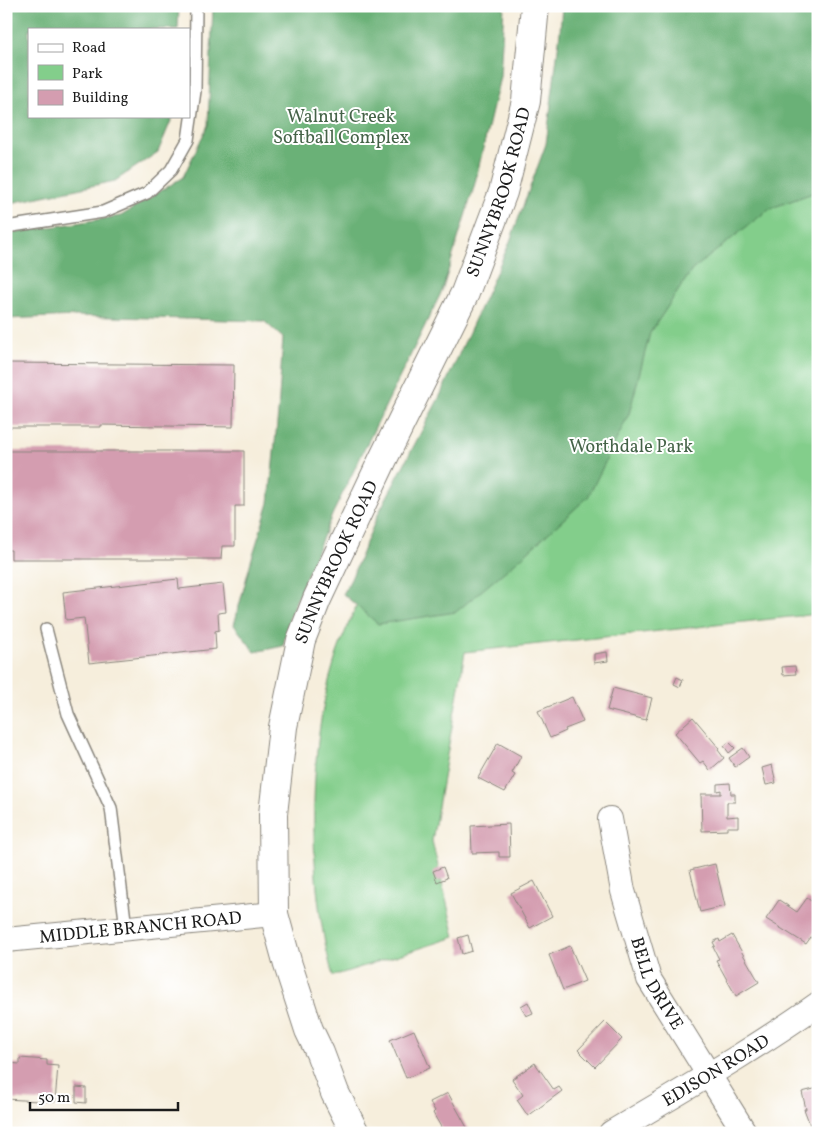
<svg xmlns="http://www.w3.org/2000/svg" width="824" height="1139" viewBox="0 0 824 1139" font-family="Vollkorn,serif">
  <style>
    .green { fill: #83ce8b; stroke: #507554 }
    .forest { fill: #6ab177; stroke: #43664a }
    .building { fill: #d49db0 }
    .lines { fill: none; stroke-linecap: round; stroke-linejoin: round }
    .service-casing { stroke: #89857c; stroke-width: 14 }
    .minor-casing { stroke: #89857c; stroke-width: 26 }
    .secondary-casing { stroke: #89857c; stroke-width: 30 }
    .service { stroke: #fff; stroke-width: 11 }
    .minor { stroke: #fff; stroke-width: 24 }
    .secondary { stroke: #fff; stroke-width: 28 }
    .labels { text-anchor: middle; stroke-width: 4; stroke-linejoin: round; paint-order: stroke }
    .park-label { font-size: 18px; fill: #456348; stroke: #fff }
    .street-label { font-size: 18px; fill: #1c1c1c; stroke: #fff }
  </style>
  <rect width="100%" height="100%" fill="#fff"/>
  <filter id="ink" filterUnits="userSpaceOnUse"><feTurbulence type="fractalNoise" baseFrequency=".02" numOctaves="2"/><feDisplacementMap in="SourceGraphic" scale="10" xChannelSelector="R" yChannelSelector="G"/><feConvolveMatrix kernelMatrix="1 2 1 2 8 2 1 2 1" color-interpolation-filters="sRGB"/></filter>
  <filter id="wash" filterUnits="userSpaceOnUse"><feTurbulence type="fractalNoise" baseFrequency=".0096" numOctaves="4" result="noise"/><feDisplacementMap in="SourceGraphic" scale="20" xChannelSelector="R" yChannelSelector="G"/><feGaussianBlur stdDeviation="1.12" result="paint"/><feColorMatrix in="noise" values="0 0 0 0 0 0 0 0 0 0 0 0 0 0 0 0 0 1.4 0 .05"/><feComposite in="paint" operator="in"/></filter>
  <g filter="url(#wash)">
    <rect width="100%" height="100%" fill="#f6eedc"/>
    <!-- green -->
    <path class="green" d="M818,130v484l-353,38 -33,189 23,96 -122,39c-16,-57 -20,-115 -19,-174 1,-46 6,-94 20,-139 7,-24 18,-47 28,-70z"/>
    <!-- forest -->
    <g class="forest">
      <path d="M6,6h173l-1,23h-149v87h144l-15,36 -43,29 -109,23z"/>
      <path d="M213,6h291l-4,71 -26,110 -32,104 -109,222 -43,102 -7,31 -28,6 -21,-27 17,-64 18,-58 9,-90 5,-75 -19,-17 -189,-5 -69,3v-85l115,-18 62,-39 25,-52z"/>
      <path d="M562,6h256v185l-49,18 -77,61 -42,63 -21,81 -41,83 -66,60 -66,55 -78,12 -35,-30 8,-15 27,-65 62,-118 69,-152 37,-100 14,-112z"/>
    </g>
    <g id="blocks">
      <!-- building -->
      <g class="building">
        <path d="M6,363l228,2 -1,62 -132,-2v2h-95z"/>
        <path d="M6,451h238v55h-9v40h-13l-1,13h-210v-9h-5z"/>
        <path d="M178,579l1,10 44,-5 3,28 -8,1 1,17 -4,1 1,18 -127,14 -5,-45 -18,2 -3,-28z"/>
        <path d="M607,652l1,9 -14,2v-9z"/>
        <path d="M795,666l1,8 -13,1 -1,-8z"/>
        <path d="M677,677l6,3 -3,7 -6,-3z"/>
        <path d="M613,688l39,10 -6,22 -39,-10z"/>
        <path d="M572,697l11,25 -18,7 1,2 -16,7 -12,-27z"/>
        <path d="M693,717l26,31 -1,2 6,8 -14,12 -7,-9 -3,2 -25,-30z"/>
        <path d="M729,742l6,6 -6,5 -5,-7z"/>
        <path d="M498,743l23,13 -9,17 3,2 -10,17 -27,-14z"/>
        <path d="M743,748l6,9 -14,10 -6,-9z"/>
        <path d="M772,765l4,18 -10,2 -4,-17z"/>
        <path d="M730,783l1,11h4v8h-8v15l11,-1v11h-11v3l-25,1 -1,-37h20v-4l-4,1v-7z"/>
        <path d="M509,824l1,33h-11v-5l-27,1 -1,-27z"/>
        <path d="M715,864l10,42 -25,6 -10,-42z"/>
        <path d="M443,867l4,11 -10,4 -4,-11z"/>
        <path d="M534,881l18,35 -22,12 -19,-35z"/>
        <path d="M807,898l11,8v21l-12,17 -40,-25 13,-19 18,12z"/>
        <path d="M468,935l4,16 -10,3 -4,-16z"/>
        <path d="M732,935l27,47 -23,14 -20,-36 3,-1 -6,-12 2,-1 -2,-4 6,-3 1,3z"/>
        <path d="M570,946l15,35 -22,9 -14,-35z"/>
        <path d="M528,1002l5,11 -7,3 -5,-10z"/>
        <path d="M605,1022l17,17 -27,28 -17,-17z"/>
        <path d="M414,1030l16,38 -24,10 -16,-38z"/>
        <path d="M20,1058l27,2v5l11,1 -3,36 -49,-3 2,-36 12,1z"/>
        <path d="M535,1063l19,27 5,-3 3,4 -34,25 -11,-16 6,-5 -11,-16z"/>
        <path d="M76,1087l10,1v15l-10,-1z"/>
        <path d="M818,1088v40l-6,2 -8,-21h2l-4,-17z"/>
        <path d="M448,1093l22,40h-27l-3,-4 1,-2 -8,-14 2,-2 -5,-9z"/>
      </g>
    </g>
  </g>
  <g filter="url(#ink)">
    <use href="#blocks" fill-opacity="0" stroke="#89857c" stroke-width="1"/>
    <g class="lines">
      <!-- service casing -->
      <g class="service-casing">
        <g id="service">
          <path d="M6,227l97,-15 44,-19 24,-23 17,-30 7,-49 1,-85"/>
          <path d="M46,629l22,85 43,94 15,120"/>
        </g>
      </g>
      <!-- minor casing -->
      <g class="minor-casing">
        <g id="minor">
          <path id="s1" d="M610,819l13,72 26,88 96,154"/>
          <path id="s2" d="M6,940l268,-26"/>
          <path id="s3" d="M611,1133c70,-42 141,-82 207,-129"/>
        </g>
      </g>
      <!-- secondary casing -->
      <g class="secondary-casing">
        <g id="secondary">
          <path id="s4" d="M355,1133l-20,-40 -15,-40 -11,-23 -21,-65 -14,-51 -1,-100 10,-87 18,-87 16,-41 66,-140 82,-166 38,-101 23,-91 9,-95"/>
        </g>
      </g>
      <!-- service -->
      <use href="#service" class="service"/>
      <!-- minor -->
      <use href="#minor" class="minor"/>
      <!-- secondary -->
      <use href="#secondary" class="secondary"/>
    </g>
  </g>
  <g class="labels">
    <!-- park labels -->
    <g class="park-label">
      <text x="341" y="122">Walnut Creek<tspan x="341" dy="21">Softball Complex</tspan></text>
      <text x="631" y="452">Worthdale Park</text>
    </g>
    <!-- street labels -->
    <g class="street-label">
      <text dy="6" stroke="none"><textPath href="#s4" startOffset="1001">SUNNYBROOK ROAD</textPath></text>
      <text dy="6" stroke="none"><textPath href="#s4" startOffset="596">SUNNYBROOK ROAD</textPath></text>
      <text dy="6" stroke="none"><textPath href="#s2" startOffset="135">MIDDLE BRANCH ROAD</textPath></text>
      <text dy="6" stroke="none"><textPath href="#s1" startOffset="172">BELL DRIVE</textPath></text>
      <text dy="6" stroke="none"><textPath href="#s3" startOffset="122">EDISON ROAD</textPath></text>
    </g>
  </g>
  <!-- margin -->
  <rect width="824" height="1139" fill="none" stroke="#fff" stroke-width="25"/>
  <!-- legend -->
  <rect x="28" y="28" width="162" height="90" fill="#ffffff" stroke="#a4a4a4"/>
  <rect x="38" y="44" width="25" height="8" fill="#ffffff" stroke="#a4a4a4"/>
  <text x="72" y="52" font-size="15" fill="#1c1c1c">Road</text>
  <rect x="38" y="65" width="25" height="15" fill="#83ce8b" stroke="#a4a4a4"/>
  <text x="72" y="78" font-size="15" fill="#1c1c1c">Park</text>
  <rect x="38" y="90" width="25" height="15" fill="#d49db0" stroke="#a4a4a4"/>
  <text x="72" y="102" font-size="15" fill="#1c1c1c">Building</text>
  <!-- scale -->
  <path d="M30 1102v8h148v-8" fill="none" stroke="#1c1c1c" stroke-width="2.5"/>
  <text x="38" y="1102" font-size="15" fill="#1c1c1c" stroke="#ffffff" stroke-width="4" paint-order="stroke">50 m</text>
</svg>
